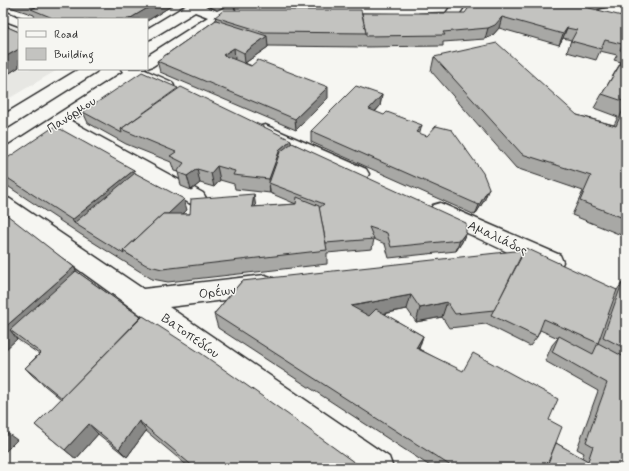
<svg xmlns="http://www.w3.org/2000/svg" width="629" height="471" viewBox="0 0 629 471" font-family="Mynerve,sans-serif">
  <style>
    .built { fill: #e7e7e3 }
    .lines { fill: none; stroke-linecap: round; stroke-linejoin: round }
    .minor-casing { stroke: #2b2b2b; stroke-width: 3 }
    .minor { fill: #f6f6f2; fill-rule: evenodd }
    .wall { fill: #a8a8a5; stroke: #2b2b2b; fill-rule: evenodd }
    .shaded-wall { fill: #888886; stroke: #2b2b2b }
    .building { fill: #c3c3c0; stroke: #2b2b2b }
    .labels { text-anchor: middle; stroke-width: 3; stroke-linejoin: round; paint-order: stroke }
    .street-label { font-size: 13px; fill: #2b2b2b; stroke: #f6f6f2 }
  </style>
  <rect width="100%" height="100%" fill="#f6f6f2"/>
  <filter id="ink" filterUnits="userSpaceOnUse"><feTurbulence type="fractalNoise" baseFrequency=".025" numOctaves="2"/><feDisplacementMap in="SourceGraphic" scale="8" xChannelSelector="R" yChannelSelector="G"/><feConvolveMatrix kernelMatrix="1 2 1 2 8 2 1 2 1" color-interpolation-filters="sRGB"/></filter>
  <g filter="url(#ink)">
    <!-- built -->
    <path class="built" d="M3,22l16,7v40h40l-56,33z"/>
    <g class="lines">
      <!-- minor casing -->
      <g class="minor-casing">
        <g id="minor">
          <path d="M190,3h17l-2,3 12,5 11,-5 5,1 2,3 -1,2 17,1 2,3 -2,3 -29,1 -69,46 -6,2v-12l61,-39 -13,-5 -43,26 -5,2v-11z"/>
          <path d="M453,3h14l-12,17h-36l-2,-3 2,-3 27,-1z"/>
          <path d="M587,3h23l-2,3 -26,7 -5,-1 -2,-3 2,-3z"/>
          <path d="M3,11l21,8h-5v7l-16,-6z"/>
          <path d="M79,69h19l-2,3 -87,55 -6,2v-14z"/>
          <path d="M121,69h25l-1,1 27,12 2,4 -2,4 -6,1 -6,-1 -25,-12 -64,43 132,72 3,5 -3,5 -7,3 -7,-3 -131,-73 -48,33 -7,2v-16l120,-77z"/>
          <path d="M265,125l101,44 3,5 -3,5 -7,2 -7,-2 -94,-44 -2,-4 2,-4z"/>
          <path d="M3,196l7,3 133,90 122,-14 8,3 4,7 -4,7 -8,3 -96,12 220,150 4,11h-40l-350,-253z"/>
          <path d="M440,203l120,52 3,7 -3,7 -8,2 -8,-2 -111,-52 -4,-6 4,-6z"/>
        </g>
      </g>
      <!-- minor -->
      <use href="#minor" class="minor"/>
    </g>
    <!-- wall -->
    <g class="wall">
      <path d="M8,3h81l3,1h18l2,-1h64l-29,18v-2h-112l-1,-4 -24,-8z"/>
      <path d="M362,13l264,4v220l-54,-22 11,-24 -67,-23 -85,-97 3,-14 143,58 37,10 4,-8 -24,-9 8,-14 19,-32 -7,-2 3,-5 -17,-4 -4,9 -29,-8 4,-12 -8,-2 -4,7 -60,-17 -7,8 -7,3 -42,3v4l-78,1 -97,-1v1l-23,16 83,35 -32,32 -136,-58 -3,-11 59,-41 -1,-3z"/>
      <path d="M3,16l6,12 10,4v35l-11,7 -5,-2z"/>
      <path d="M382,95l-2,11 -5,6 45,21 65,66 -10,16 -164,-73v-11z"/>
      <path d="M83,112l209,31 174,89 -4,10 -6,9 -67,7 -4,-14 -11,-5 -2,10 -45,4v11l-159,18 -16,-3 -72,-45 -77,-51v-22l131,9 1,3 52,37 -4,4h7l66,-7 40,-3 -26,-11 -35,-4 -1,-5 -14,-4 -6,7 -14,-4 -9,7 -10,-4 -3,-14 -4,-1 -3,-9 -45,-18 -38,-21z"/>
      <path d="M3,214l71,53 2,4 65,46 221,151h-172l-44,-37 -19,26 -29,-23 -22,25 -41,-34 26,-26 -28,-23 -8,-8 14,-14 -22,-15 -14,12z"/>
      <path d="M242,281l375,9 5,-7 4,2v183h-193l-215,-140 -4,-14zM407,309l9,13 26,-5 7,11 37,-4 44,22 7,-9 3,-7 18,8 -6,7 -7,16 53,30 -21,58 7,4 -2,5 -26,-15 -7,-23 -130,-71 4,-13 -39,-22z"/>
    </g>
    <!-- shaded-wall -->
    <g class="shaded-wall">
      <path d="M156,3h20l-29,18v-2h-18z"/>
      <path d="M3,17h1l6,13 -7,4z"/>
      <path d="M502,17l-3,11 -7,8 -7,3 3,-11z"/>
      <path d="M567,28l-4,10 -4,7 4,-11z"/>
      <path d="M267,36l1,11 -23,16 -1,-10z"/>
      <path d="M234,48l1,11 -10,7 -2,-11z"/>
      <path d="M19,49v18l-11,7 -5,-9v-7z"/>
      <path d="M328,87v11l-32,32 -1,-11z"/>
      <path d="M382,95l-2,11 -13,14 2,-11z"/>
      <path d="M422,125l-3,11 -3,-4z"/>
      <path d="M291,140l1,14 -23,29 1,10 -1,-14 11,-30z"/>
      <path d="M217,166l3,14 -6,7 -3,-14z"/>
      <path d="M197,169l3,14 -9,7 -4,-14z"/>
      <path d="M134,170l5,14 -65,39 -2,-3z"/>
      <path d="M489,188l-4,11 -10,16 4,-10z"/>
      <path d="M254,194l2,14 -4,-1z"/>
      <path d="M184,199l3,11 -52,48 -9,-5z"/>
      <path d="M466,232l-4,10 -6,9 4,-11z"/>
      <path d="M74,267l8,14 -72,49 7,9 -13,12h-1v-22z"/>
      <path d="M411,295l-4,14 -57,11 1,-14z"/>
      <path d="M447,302l-5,15 -26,5 4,-14z"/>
      <path d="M423,336l-5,14 -2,-2z"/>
      <path d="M139,421l7,10 -19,26 -8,-8z"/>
      <path d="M89,424l9,10 -22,25 -11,-9z"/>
      <path d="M3,430l14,10 -14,14z"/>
    </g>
    <!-- building -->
    <g class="building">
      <path d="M24,3h65l3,1 2,-1h14l2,1 2,-1h44l-27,16h-74l-24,-10 5,-2z"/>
      <path d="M472,3h97l57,14v34l-6,-1 2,-6 -17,-4 -4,9 -30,-8 6,-11 -10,-2 -4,6 -61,-17 -7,8 -7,3 -45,4 2,3 -79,1v-3l-4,-20h103z"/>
      <path d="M224,10h137l5,23 -102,-1 -49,-15z"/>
      <path d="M216,20l51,16 -23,17 -10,-5 -11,7 28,11 7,-6 70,27 -33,32 -138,-58z"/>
      <path d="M3,25l16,7v17l-16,9z"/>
      <path d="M497,43l80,72 39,11 10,-23v116l-46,-18 11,-25 -69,-22 -88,-97z"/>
      <path d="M626,55v47l-24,-8z"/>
      <path d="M142,72l36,16 -57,41 1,4 -39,-21z"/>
      <path d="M356,86l26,9 -13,14 15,6 3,-3 35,13 -6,7 11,4 9,-10 16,4 31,43 6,15 -10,17 -168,-74z"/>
      <path d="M181,87l110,53 -11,9 -11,30 -36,-4 2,-4 -18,-5 -6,7 -14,-4 -10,7 -10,-4 7,-9 -14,-7 6,-4 -55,-23z"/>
      <path d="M55,126l79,44 -62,50 -69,-45v-14z"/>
      <path d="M292,143l174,80v9l-6,8 -69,7 -4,-14 -18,-6 5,12 -48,4 -7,-35 5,-4 -55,-21 11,-31z"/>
      <path d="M135,173l49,26 -16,15h-5l-40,37 1,3 -50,-31z"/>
      <path d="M254,194l-2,13 44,-3 1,-7 22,9 8,44 -165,19 -16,-4 -23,-14 40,-37h27l1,-15z"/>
      <path d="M7,215l67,52 -71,62v-112z"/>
      <path d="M526,248l91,42 -19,53 -54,-24 -7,18 -46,-22z"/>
      <path d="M524,250l-30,60 -39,4 -8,-12 -27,6 -9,-13 -60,11 18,10 7,-7 47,27 -7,12 47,23 10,-18 85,46 -9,21 13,7 -16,41h-92l-240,-154 28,-33z"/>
      <path d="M76,271l65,46 -79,81 -37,-30 16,-15 -31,-23z"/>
      <path d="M622,283l4,2v64l-23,-12z"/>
      <path d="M143,316l59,38 91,64 69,50h-167l-56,-47 -20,28 -30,-25 -24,26 -30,-25z"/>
      <path d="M559,336l34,18 5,-11 28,15v110h-80l10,-25 32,18 5,-15 -7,-4 21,-59 -55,-31z"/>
    </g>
  </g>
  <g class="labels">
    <!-- street labels -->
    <g class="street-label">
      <text transform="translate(71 114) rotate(-33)" y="5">Πανόρμου</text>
      <text transform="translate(498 237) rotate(25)" y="5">Αμαλιάδος</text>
      <text transform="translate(217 291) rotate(-7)" y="5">Ορέων</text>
      <text transform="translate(191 335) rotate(35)" y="5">Βατοπεδίου</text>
    </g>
  </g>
  <!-- margin -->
  <rect width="629" height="471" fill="none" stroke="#f6f6f2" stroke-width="16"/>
  <rect x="8" y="8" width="613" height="455" fill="none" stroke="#2b2b2b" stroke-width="1.5" filter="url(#ink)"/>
  <!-- legend -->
  <rect x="18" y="18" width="130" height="52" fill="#f6f6f2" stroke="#a5a5a2"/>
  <rect x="26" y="31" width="20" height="6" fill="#f6f6f2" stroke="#a5a5a2"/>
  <text x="54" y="38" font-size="12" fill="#2b2b2b">Road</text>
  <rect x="26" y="48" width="20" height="12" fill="#c3c3c0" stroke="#a5a5a2"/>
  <text x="54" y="58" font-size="12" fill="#2b2b2b">Building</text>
</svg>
